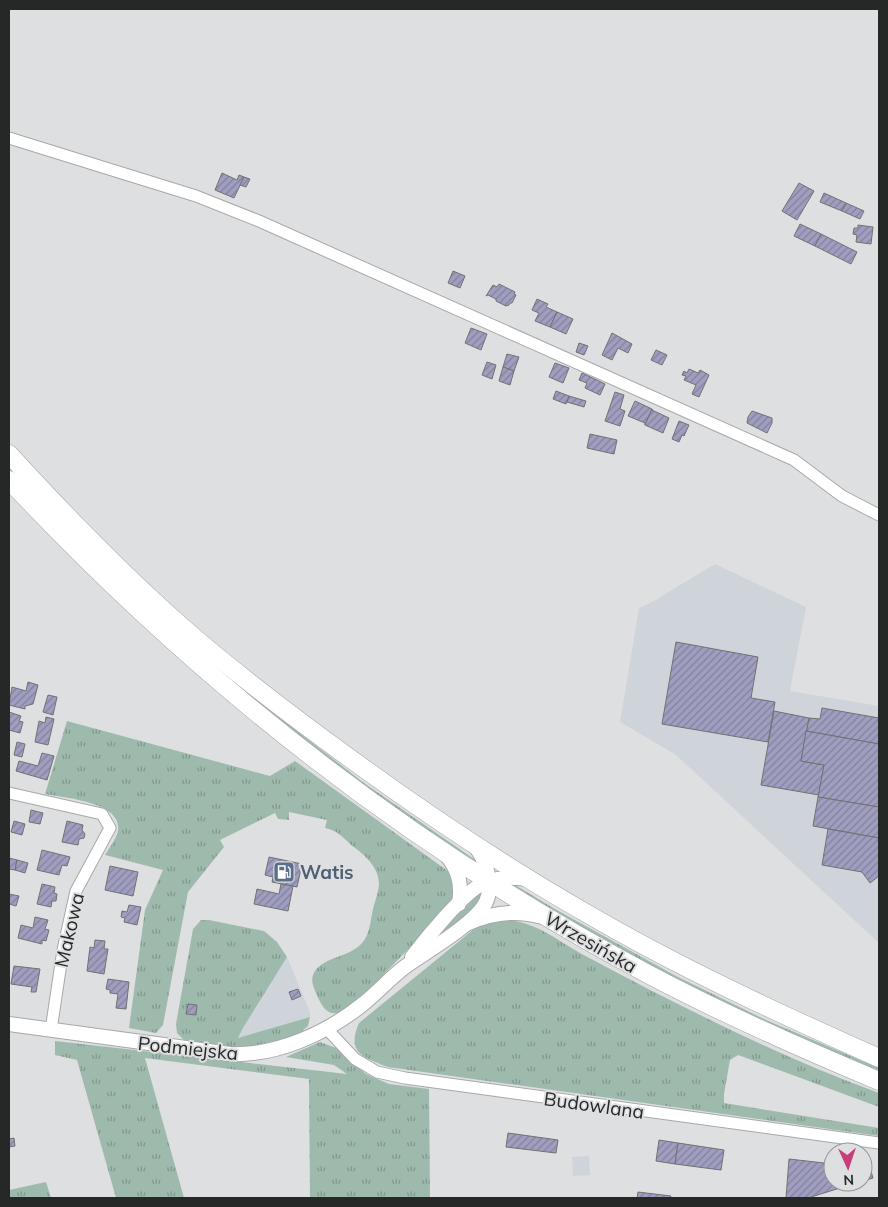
<svg xmlns="http://www.w3.org/2000/svg" width="888" height="1207" viewBox="0 0 888 1207" font-family="Mulish,sans-serif">
  <style>
    .built { fill: #cfd4db }
    .grass { fill: url(#grass-tufts) }
    .building { fill: url(#building-hatch); stroke: #717172 }
    .lines { fill: none; stroke-linecap: round; stroke-linejoin: round }
    .minor-casing { stroke: #a7a8a9; stroke-width: 13 }
    .tertiary-casing { stroke: #a7a8a9; stroke-width: 16 }
    .primary-casing { stroke: #a7a8a9; stroke-width: 19 }
    .minor { stroke: #fff; stroke-width: 11 }
    .tertiary { stroke: #fff; stroke-width: 14 }
    .primary { stroke: #fff; stroke-width: 18 }
    .labels { text-anchor: middle; stroke-width: 4; stroke-linejoin: round; paint-order: stroke }
    .service-label { font-size: 19px; font-weight: bold; fill: #4e5e75; stroke: #dedfe0; text-anchor: start }
    .street-label { font-size: 19px; fill: #262727; stroke: #dedfe0 }
  </style>
  <defs>
    <pattern id="grass-tufts" width="24" height="20" patternUnits="userSpaceOnUse" patternTransform="scale(1.25)"><rect width="24" height="20" fill="#9ebaad"/><path d="M3 7l-1-3M5 7V3M7 7l1-3M15 17l-1-3M17 17v-4M19 17l1-3" fill="none" stroke="#81978d"/></pattern>
    <pattern id="building-hatch" width="6" height="6" patternUnits="userSpaceOnUse" patternTransform="scale(1.25)"><rect width="6" height="6" fill="#a09ec0"/><path d="M-1 1l2-2M0 6l6-6M5 7l2-2" fill="none" stroke="#82819c"/></pattern>
  </defs>
  <rect width="100%" height="100%" fill="#dedfe0"/>
  <!-- built -->
  <g class="built">
    <path d="M715,564l91,43 -16,84 89,15v237l-203,-188 -56,-33 19,-114 13,-6z"/>
    <path d="M287,957l23,55v5l-72,22 5,-11z"/>
    <path d="M589,1156l1,19 -17,1 -1,-19z"/>
  </g>
  <!-- grass -->
  <g class="grass">
    <path d="M9,463l251,239 104,81 110,76 5,6 -101,-67 -141,-110 -170,-157 -58,-62z"/>
    <path d="M67,721l203,55 25,-15 157,113 1,24 -7,12 -90,93c-21,15 -30,15 -40,-10 -3,-6 -5,-13 -3,-18 8,-20 40,-16 52,-36 5,-8 6,-21 8,-30 2,-8 6,-18 6,-26 -1,-18 -16,-29 -29,-39 -8,-8 -14,-14 -25,-16l2,-8 -38,-8v8l-11,-1 -3,-6 -55,27 4,7 -36,45 -25,133 -7,8 -27,-5 16,-118 18,-40 -58,-15c4,-7 11,-16 13,-24 5,-29 -53,-33 -73,-37z"/>
    <path d="M502,882h8l45,27 121,67 90,44 113,48v6l-204,-93z"/>
    <path d="M480,893l2,1 1,4 -10,13 -49,37z"/>
    <path d="M504,919c33,4 48,18 76,34 24,13 49,26 74,39 73,37 148,73 225,101v14l-141,-52 -8,5 -6,34v9l155,25v8l-491,-69c-25,-10 -42,-14 -29,-44l115,-94 18,-9z"/>
    <path d="M201,920h8l55,11 13,11 10,15 -44,71 -5,10 72,-21 -2,9 -8,7 -18,7 -42,10 -54,-8 -9,-9 -1,-9 17,-95z"/>
    <path d="M55,1041l292,33 -13,-9 -48,-8 34,-15 16,6 30,26 23,10 40,5 1,109h-120l-1,-119 -164,-21 39,140h-68l-39,-138 -22,-5z"/>
    <path d="M46,1182l5,16h-42v-8z"/>
  </g>
  <!-- building -->
  <g class="building">
    <path d="M222,173l15,7 2,-5 5,2 -10,21 -19,-8z"/>
    <path d="M244,177l6,2 -4,8 -6,-2z"/>
    <path d="M799,183l15,8 -17,29 -15,-9z"/>
    <path d="M824,193l22,10 -4,8 -22,-9z"/>
    <path d="M846,203l18,8 -4,8 -18,-8z"/>
    <path d="M800,224l21,10 -6,12 -21,-10z"/>
    <path d="M858,225l15,2 -2,17 -15,-2 1,-7 -4,-1 1,-6h4z"/>
    <path d="M821,234l36,18 -6,12 -36,-18z"/>
    <path d="M453,271l12,5 -5,12 -12,-5z"/>
    <path d="M499,284l16,8 -1,2 2,1 -4,8h-2l-1,2 -3,1 -10,-5v-2l-8,-4 -2,1 7,-11 4,2z"/>
    <path d="M537,299l11,5 -2,3 11,5 -7,15 -15,-6 4,-8 -7,-3z"/>
    <path d="M557,312l16,7 -7,15 -16,-7z"/>
    <path d="M471,328l16,6 -6,16 -16,-7z"/>
    <path d="M612,333l20,11 -4,9 -10,-5 -6,12 -10,-5z"/>
    <path d="M579,343l9,3 -4,9 -8,-3z"/>
    <path d="M656,350l11,5 -5,10 -11,-5z"/>
    <path d="M507,354l12,3 -5,14 -11,-4z"/>
    <path d="M487,362l9,3 -4,14 -10,-4z"/>
    <path d="M555,363l14,5 -6,15 -14,-6z"/>
    <path d="M503,367l11,4 -4,14 -11,-4z"/>
    <path d="M689,369l9,4 2,-3 9,5 -10,22 -7,-3 4,-9 -12,-5 2,-4 -4,-1 2,-4 3,2z"/>
    <path d="M582,373l23,11 -5,11 -15,-7 2,-5 -8,-3z"/>
    <path d="M556,391l13,5 -3,8 -13,-5z"/>
    <path d="M615,392l9,3 -4,14 5,2 -5,15 -15,-5z"/>
    <path d="M569,396l17,5 -2,6 -17,-5z"/>
    <path d="M635,401l17,8 -7,16v-2l-17,-7z"/>
    <path d="M652,409v1l17,8 -6,15 -18,-8z"/>
    <path d="M752,411l20,7v5l-5,10 -20,-10 1,-6z"/>
    <path d="M679,421l10,4 -5,11 -2,-1 -3,7 -7,-3z"/>
    <path d="M590,434l27,6 -3,14 -27,-6z"/>
    <path d="M676,642l82,15 -7,41 24,4 -7,40 -106,-18z"/>
    <path d="M28,682l10,3 -5,19 -8,2v3l-16,-4 3,-18 14,4z"/>
    <path d="M48,695l9,2 -4,18 -10,-3z"/>
    <path d="M822,708l57,10v26l-73,-13 3,-13 11,1z"/>
    <path d="M774,711l35,7 -8,43 23,4 -5,30 -58,-10z"/>
    <path d="M9,712l12,4 -2,5 4,1 -3,11 -11,-3z"/>
    <path d="M46,717l8,2 -6,26 -13,-3 4,-21 6,2z"/>
    <path d="M806,731l73,13v63l-61,-10 6,-32 -23,-4z"/>
    <path d="M17,742l8,2 -3,13 -8,-2z"/>
    <path d="M42,753l12,3 -7,24 -31,-9 3,-10 19,5z"/>
    <path d="M818,797l61,10v31l-66,-12z"/>
    <path d="M31,810l12,3 -3,11 -11,-2z"/>
    <path d="M14,821l11,3 -3,11 -11,-3z"/>
    <path d="M67,821l16,4 -1,5 3,4 -1,4 -5,1 -1,6 -16,-3z"/>
    <path d="M828,829l51,9v38l-9,7 -8,-11 -40,-7z"/>
    <path d="M42,850l28,7 -3,9 -5,-1 -3,10 -22,-5z"/>
    <path d="M269,857l33,7 -5,23 -25,-5 1,-5 -8,-2z"/>
    <path d="M9,858l8,2 -2,10 -6,-1z"/>
    <path d="M17,860l11,3 -3,10 -10,-3z"/>
    <path d="M110,866l28,6 -5,24 -28,-6z"/>
    <path d="M42,884l13,3 -1,6 3,1 -1,7h-4l-1,6 -14,-3z"/>
    <path d="M281,884l12,2 -5,25 -34,-7 3,-15 22,5z"/>
    <path d="M9,894l10,2 -3,10 -7,-2z"/>
    <path d="M129,905l12,2 -4,18 -13,-3 1,-4 -4,-1 1,-6 5,1z"/>
    <path d="M35,917l13,3 -3,9 4,1 -3,11 -4,-1v4l-24,-6 3,-13 12,3z"/>
    <path d="M95,940l10,1 -1,8h4l-4,25 -17,-3 3,-24 4,1z"/>
    <path d="M14,966l26,3 -4,23h-5l1,-5 -21,-3z"/>
    <path d="M108,979l21,3 -3,27 -10,-1 2,-14 -8,-1v-3l-4,-1z"/>
    <path d="M298,989l3,7 -9,4 -3,-8z"/>
    <path d="M188,1004l9,1 -1,10 -10,-1z"/>
    <path d="M508,1133l50,7 -2,13 -50,-6z"/>
    <path d="M14,1138l1,8 -6,1v-8z"/>
    <path d="M659,1140l19,3 -3,21 -19,-3z"/>
    <path d="M678,1143l46,7 -3,20 -46,-6z"/>
    <path d="M789,1159l44,5v18h26l-51,16h-22z"/>
    <path d="M863,1167l7,1 3,10 -10,3z"/>
    <path d="M638,1192l33,4 -1,2h-33z"/>
  </g>
  <g class="lines">
    <!-- minor casing -->
    <g class="minor-casing">
      <g id="minor">
        <path d="M9,138l187,58 63,25 535,239 48,36 37,19"/>
        <path d="M9,793l93,21 8,14 -34,63 -13,59 -12,80"/>
        <path d="M326,1028l29,31 22,13 28,6 474,65"/>
      </g>
    </g>
    <!-- tertiary casing -->
    <g class="tertiary-casing">
      <g id="tertiary">
        <path d="M447,856c12,15 15,29 12,48"/>
        <path d="M469,923c24,-11 49,-13 74,-6"/>
        <path d="M412,957c13,-17 51,-64 70,-73 15,-7 29,-7 45,-5"/>
        <path d="M9,1024l221,30c47,2 97,-21 133,-50 15,-12 28,-27 43,-38 20,-14 70,-43 80,-64 8,-18 0,-42 -12,-57"/>
      </g>
    </g>
    <!-- primary casing -->
    <g class="primary-casing">
      <g id="primary">
        <path d="M9,454c54,59 110,117 171,171 52,46 108,88 164,129 78,57 158,111 242,159 94,55 194,101 293,145"/>
        <path d="M9,480c186,199 396,365 637,493 75,40 154,75 233,108"/>
      </g>
    </g>
    <!-- minor -->
    <use href="#minor" class="minor"/>
    <!-- tertiary -->
    <use href="#tertiary" class="tertiary"/>
    <!-- primary -->
    <use href="#primary" class="primary"/>
  </g>
  <!-- icons -->
  <defs>
    <g id="fuel-square" transform="scale(1.125)"><rect x="-9" y="-9" width="18" height="18" rx="4" fill="#5c6f8a" stroke="#dedfe0"/><path d="M-5.5-6h7V0h2V4h1.3V-2.5L3-4.5l.8-.8L6-3V5H2.5V1h-1V6h-7ZM-4.2-4.7v3.2H.2V-4.7Z" fill="#fff"/></g>
  </defs>
  <g fill-rule="evenodd">
    <use href="#fuel-square" x="284" y="872"/>
  </g>
  <g class="labels">
    <!-- service labels -->
    <g class="service-label">
      <text x="300" y="879">Watis</text>
    </g>
    <!-- street labels -->
    <g class="street-label">
      <text transform="translate(69 930) rotate(-77)" y="7">Makowa</text>
      <text transform="translate(591 942) rotate(30)" y="7">Wrzesińska</text>
      <text transform="translate(188 1048) rotate(6)" y="7">Podmiejska</text>
      <text transform="translate(594 1105) rotate(8)" y="7">Budowlana</text>
    </g>
  </g>
  <!-- border -->
  <rect width="888" height="1207" fill="none" stroke="#262727" stroke-width="20"/>
  <!-- north arrow -->
  <g transform="translate(848 1167) rotate(177)"><circle r="24" fill="#dedfe0" stroke="#949596"/>
  <path d="M0-4L9 19L0 12L-9 19Z" fill="#c73e7a"/>
  <text y="-8" font-size="14" font-weight="bold" text-anchor="middle" fill="#262727">N</text>
  </g>
</svg>
